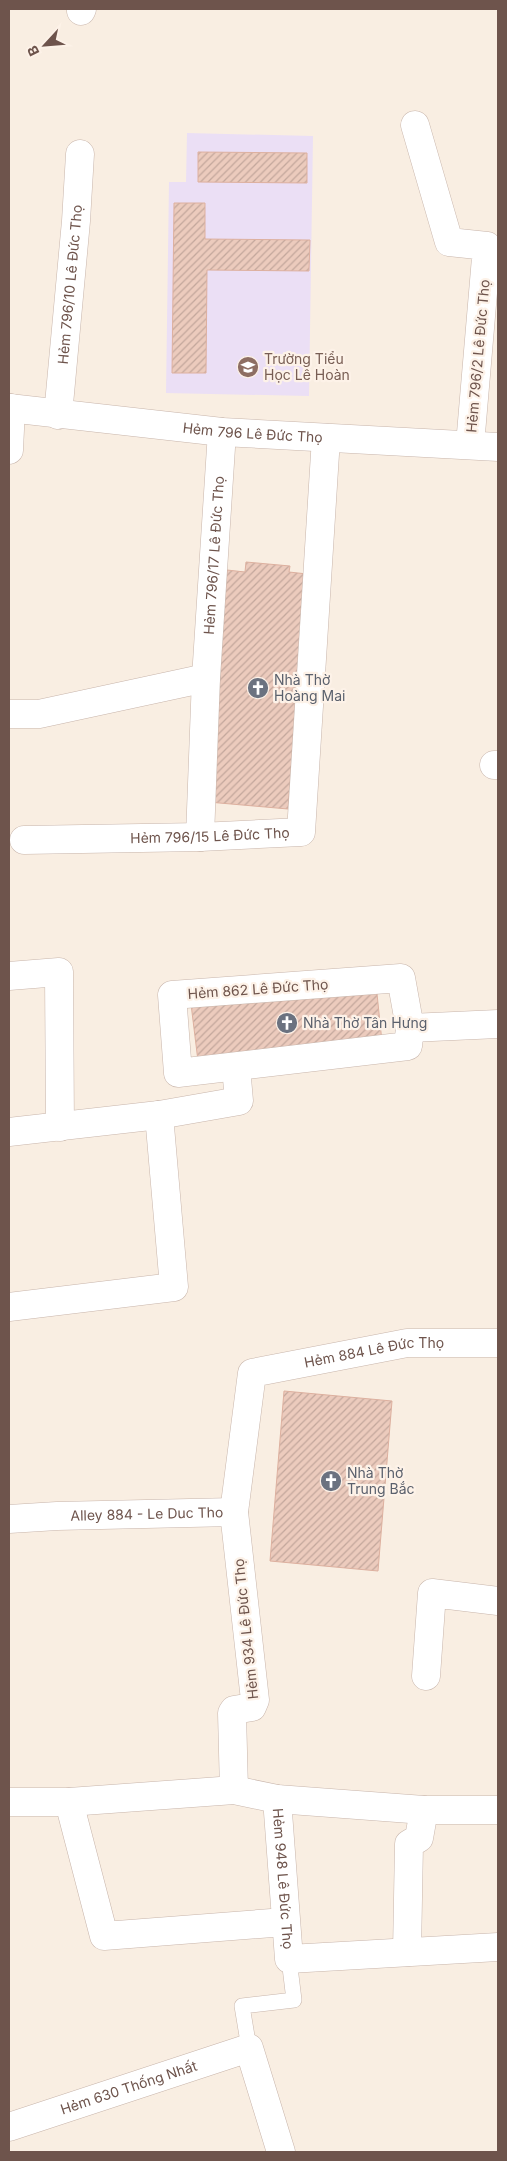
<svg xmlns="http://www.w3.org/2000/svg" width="507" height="2161" viewBox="0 0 507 2161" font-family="Inter,sans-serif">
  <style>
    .education { fill: #ebdff5 }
    .building { fill: url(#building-hatch); stroke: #ddb09f }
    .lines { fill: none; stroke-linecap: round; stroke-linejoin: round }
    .lane-casing { stroke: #c8b5ab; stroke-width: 16 }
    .street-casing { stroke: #c8b5ab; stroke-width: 29 }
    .lane { stroke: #fff; stroke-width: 15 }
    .street { stroke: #fff; stroke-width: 28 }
    .labels { text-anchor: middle; stroke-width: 4.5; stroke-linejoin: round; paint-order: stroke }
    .street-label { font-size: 14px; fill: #6e544c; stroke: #fdf2e8 }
    .education-label { font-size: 14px; fill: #785e54; stroke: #fdf2e8; text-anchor: start }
    .worship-label { font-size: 14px; fill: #5b616d; stroke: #fdf2e8; text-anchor: start }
  </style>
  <defs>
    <pattern id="building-hatch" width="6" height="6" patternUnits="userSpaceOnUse" patternTransform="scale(1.25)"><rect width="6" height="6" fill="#eccbbd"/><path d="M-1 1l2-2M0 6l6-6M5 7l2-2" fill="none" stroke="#c3a79c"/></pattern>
  </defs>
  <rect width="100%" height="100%" fill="#f9eee2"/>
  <!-- education -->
  <path class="education" d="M187,133l126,3 -4,260 -143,-3 3,-211h17z"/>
  <!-- building -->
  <g class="building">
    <path d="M198,152l109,1v30l-109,-1z"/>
    <path d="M174,203h31v36l105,1 -1,31 -102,-1 -1,103h-34z"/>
    <path d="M246,562l44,4 -1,6 18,2 -19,235 -80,-7 19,-232 18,2z"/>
    <path d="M376,984l6,58 -184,19 -7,-57z"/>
    <path d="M284,1391l108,10 -14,170 -108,-10z"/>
  </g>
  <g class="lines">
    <!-- lane casing -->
    <g class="lane-casing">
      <path id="lane" d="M249,2048l-7,-42 52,-6 -5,-41"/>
    </g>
    <!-- street casing -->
    <g class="street-casing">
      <g id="street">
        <path d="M81,11l1,-2"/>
        <path d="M415,125l34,117 38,4 -17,199"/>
        <path id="s1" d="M9,408l213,24 276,15"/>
        <path id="s2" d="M58,415l18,-194 4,-67"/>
        <path d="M9,450l2,-42"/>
        <path d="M9,714h30l167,-36"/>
        <path d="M494,765h4"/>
        <path id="s3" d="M200,837l6,-159 16,-246"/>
        <path id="s4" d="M24,840l176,-3 101,-5 25,-394"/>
        <path d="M9,976l50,-4 1,155"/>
        <path d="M401,978l9,50 -2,18 -230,27 -6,-78z"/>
        <path d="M410,1028l88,-4"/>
        <path d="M9,1132l150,-17 80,-14 -3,-34"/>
        <path d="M9,1307l165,-20 -15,-172"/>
        <path id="s5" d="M9,1519l48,-3 177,-4"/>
        <path d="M426,1676l6,-83 66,8"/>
        <path id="s6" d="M234,1790l-2,-77 2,-3 18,-3 3,-7 -21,-188 18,-139 155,-30h91"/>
        <path id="s7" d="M277,1799l12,160 209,-12"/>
        <path d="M9,1802h60l165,-12 43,9 147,11h74"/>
        <path d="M69,1802l35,134 181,-14"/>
        <path d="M407,1952l2,-108 10,-6 5,-28"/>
        <path id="s8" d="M9,2127l240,-79 32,104"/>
      </g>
    </g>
    <!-- lane -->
    <use href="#lane" class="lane"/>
    <!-- street -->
    <use href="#street" class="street"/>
  </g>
  <!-- icons -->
  <defs>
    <g id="school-disc" transform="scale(1.125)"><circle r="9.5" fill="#8d6e63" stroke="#fdf2e8"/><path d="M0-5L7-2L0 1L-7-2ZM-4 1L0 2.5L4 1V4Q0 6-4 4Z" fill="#fff"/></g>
    <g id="church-disc" transform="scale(1.125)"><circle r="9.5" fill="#6b7280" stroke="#fdf2e8"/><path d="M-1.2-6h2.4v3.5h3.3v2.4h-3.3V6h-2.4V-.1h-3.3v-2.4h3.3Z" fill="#fff"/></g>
  </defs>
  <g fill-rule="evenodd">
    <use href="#school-disc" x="248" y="367"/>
    <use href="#church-disc" x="258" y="688"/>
    <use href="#church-disc" x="287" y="1023"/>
    <use href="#church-disc" x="331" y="1481"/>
  </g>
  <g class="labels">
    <!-- street labels -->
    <g class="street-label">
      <text dy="5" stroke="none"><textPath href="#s2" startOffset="131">Hẻm 796/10 Lê Đức Thọ</textPath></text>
      <text transform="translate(478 356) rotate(-85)" y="5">Hẻm 796/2 Lê Đức Thọ</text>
      <text dy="5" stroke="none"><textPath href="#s1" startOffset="245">Hẻm 796 Lê Đức Thọ</textPath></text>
      <text dy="5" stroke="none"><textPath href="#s3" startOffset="282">Hẻm 796/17 Lê Đức Thọ</textPath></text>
      <text dy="5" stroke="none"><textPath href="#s4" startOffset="186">Hẻm 796/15 Lê Đức Thọ</textPath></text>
      <text transform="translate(258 989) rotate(-4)" y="5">Hẻm 862 Lê Đức Thọ</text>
      <text dy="5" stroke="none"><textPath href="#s6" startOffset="560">Hẻm 884 Lê Đức Thọ</textPath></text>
      <text dy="5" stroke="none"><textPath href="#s5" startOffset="138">Alley 884 - Le Duc Tho</textPath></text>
      <text transform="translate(246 1629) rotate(-96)" y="5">Hẻm 934 Lê Đức Thọ</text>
      <text dy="5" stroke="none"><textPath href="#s7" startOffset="80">Hẻm 948 Lê Đức Thọ</textPath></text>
      <text dy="5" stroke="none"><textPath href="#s8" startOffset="126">Hẻm 630 Thống Nhất</textPath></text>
    </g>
    <!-- education labels -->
    <g class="education-label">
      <text x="264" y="364">Trường Tiểu<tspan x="264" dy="16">Học Lê Hoàn</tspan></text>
    </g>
    <!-- worship labels -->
    <g class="worship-label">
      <text x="274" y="685">Nhà Thờ<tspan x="274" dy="16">Hoàng Mai</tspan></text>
      <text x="303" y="1028">Nhà Thờ Tân Hưng</text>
      <text x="347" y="1478">Nhà Thờ<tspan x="347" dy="16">Trung Bắc</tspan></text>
    </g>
  </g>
  <!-- border -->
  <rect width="507" height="2161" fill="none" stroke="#6e544c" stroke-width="20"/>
  <!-- north arrow -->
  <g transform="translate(45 45) rotate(244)" stroke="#fdf2e8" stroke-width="4" paint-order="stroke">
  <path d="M0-4L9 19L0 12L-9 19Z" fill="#6e544c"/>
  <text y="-8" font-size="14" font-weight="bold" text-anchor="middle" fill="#6e544c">B</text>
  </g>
</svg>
